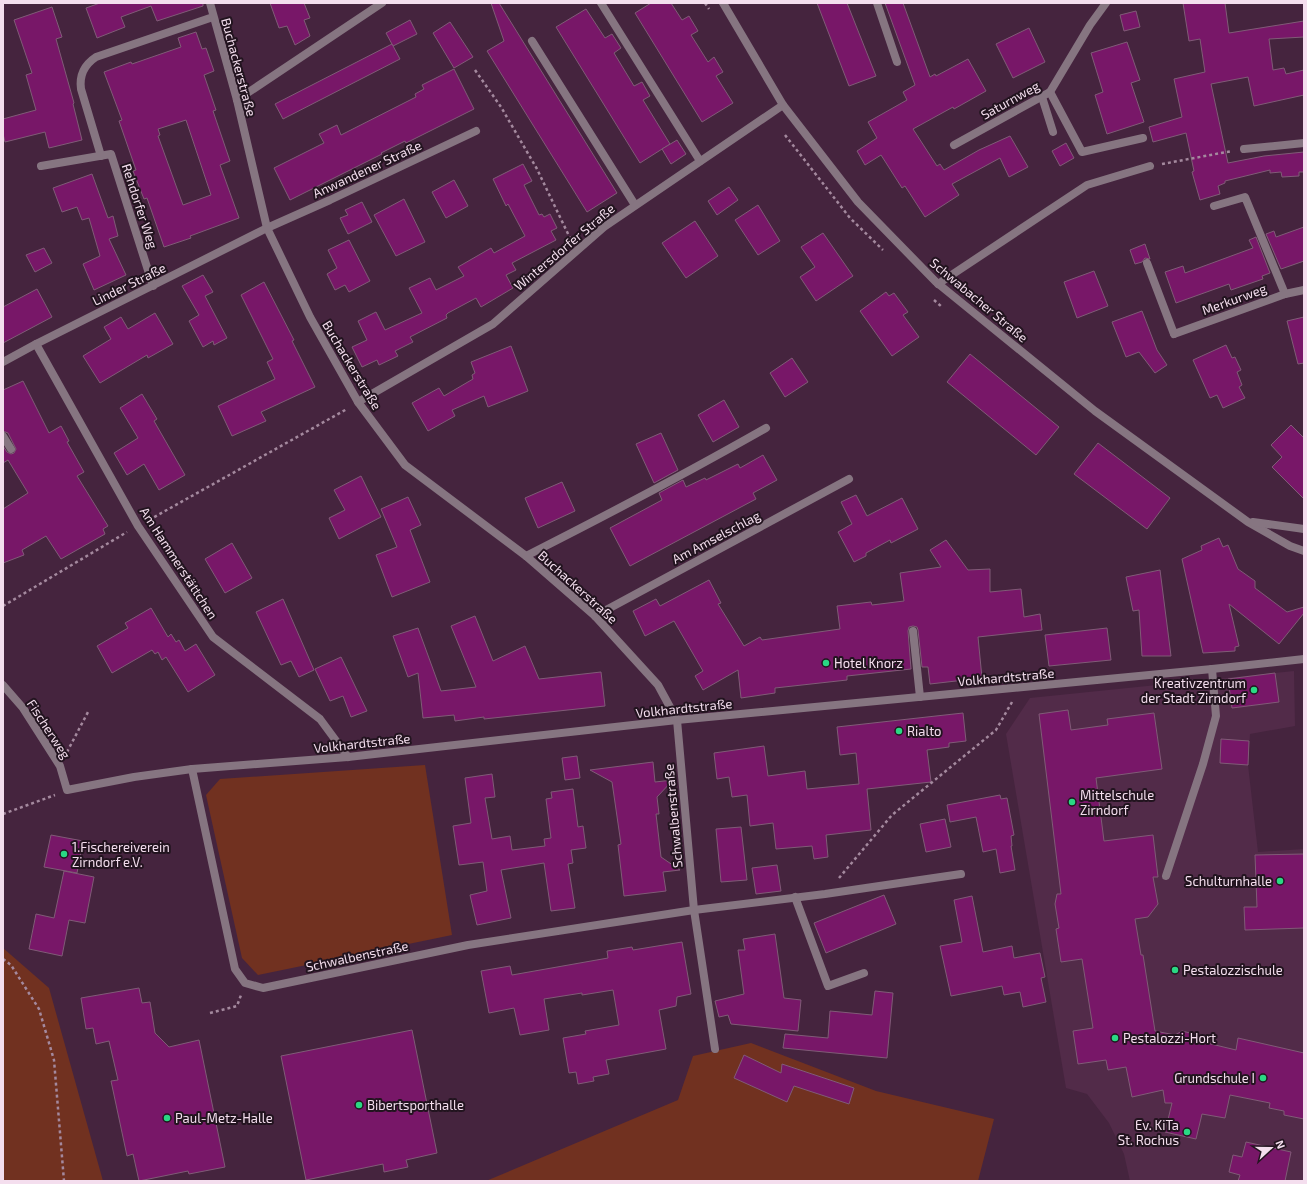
<svg xmlns="http://www.w3.org/2000/svg" width="1307" height="1184" viewBox="0 0 1307 1184" font-family="'Exo 2',sans-serif">
  <style>
    .built { fill: #522b49 }
    .green { fill: #713120 }
    .building { fill: #781768; stroke: #805b77; fill-rule: evenodd }
    .lines { fill: none; stroke-linecap: round; stroke-linejoin: round }
    .path { stroke: #a4899e; stroke-width: 2.5; stroke-dasharray: 3 3; stroke-linecap: butt }
    .service { stroke: #867581; stroke-width: 8 }
    .minor { stroke: #867581; stroke-width: 8 }
    .tertiary { stroke: #867581; stroke-width: 8 }
    .poi-dot { fill: #2ad884; stroke: #22141f; stroke-width: 1.5 }
    .labels { text-anchor: middle; stroke-width: 4; stroke-linejoin: round; paint-order: stroke }
    .street-label { font-size: 13px; fill: #f4deee; stroke: #22141f }
    .poi-label { font-size: 13px; fill: #f4deee; stroke: #22141f; text-anchor: start }
  </style>
  <rect width="100%" height="100%" fill="#45243e"/>
  <!-- built -->
  <path class="built" d="M1294,671l1,55 -45,8 -2,31 10,87 46,-3v332h-174l-6,-27 -15,-31 -22,-29 -21,-6 -60,-354 24,-36z"/>
  <!-- green -->
  <g class="green">
    <path d="M425,765l27,170 -194,40 -16,-17 -36,-163 14,-16z"/>
    <path d="M3,948l46,40 54,193h-100z"/>
    <path d="M751,1043l125,48 118,28 -16,62h-492l192,-81 15,-44z"/>
  </g>
  <!-- building -->
  <g class="building">
    <path d="M100,3h103v3l-46,15 -6,-15 -30,11 4,10 -28,11 -11,-30z"/>
    <path d="M270,3h34l6,15 -6,2 6,16 -15,9 -8,-19 -8,2z"/>
    <path d="M491,3h8l118,190 -30,19 -100,-161 17,-10z"/>
    <path d="M651,3h20l11,17 7,-4 9,15 -7,4 17,27 6,-5 9,15 -7,4 17,27 -31,19 -67,-109z"/>
    <path d="M817,3h30l29,73 -27,10z"/>
    <path d="M885,3h18l27,74 5,-3 1,2 32,-17 18,32 -32,18 -1,-2 -40,22 24,37 3,-2 4,6 35,-20 31,-14 18,31 -19,10 -9,-19 -48,26 7,11 -34,22 -20,-31 -3,2 -21,-33 -16,10 -8,-14 20,-13 -9,-16 39,-22 -4,-8 12,-7z"/>
    <path d="M1183,3h42l4,30 75,-12v16l-35,2 4,31 11,-2 2,6 18,-4v25l-50,11 -6,-29 -37,7 17,79 36,-7 40,-4v20h-5v4l-17,1 -1,-5 -11,1v-3l-45,11v2l-7,3 2,8 -20,6 -8,-28 2,-1 -8,-38 -33,9 -4,-15 33,-10 -8,-38 31,-7 -5,-33 -11,2z"/>
    <path d="M52,7l10,30 -6,2 18,64 -1,1 9,36 -33,8 -4,-16 -40,10 -2,-8v-15l33,-9 -10,-35 6,-2 -18,-53z"/>
    <path d="M586,9l19,29 7,-4 9,14 -7,5 20,33 8,-4 8,14 -7,4 27,44 -30,19 -84,-136z"/>
    <path d="M1136,11l4,16 -16,4 -4,-16z"/>
    <path d="M410,20l7,14 -24,12 -7,-13z"/>
    <path d="M450,22l23,35 -19,11 -21,-35z"/>
    <path d="M1029,28l16,34 -32,16 -17,-34z"/>
    <path d="M196,32l6,17 4,-1 8,23 -10,4 12,35 -3,1 17,50 -10,4 19,53 -49,18 1,2 -27,9 -17,-49 -3,1 -11,-28 3,-1 -17,-49 3,-1 -18,-48 27,-10 1,2 49,-17 -3,-9zM186,120l25,75 -28,10 -25,-69 2,-1 -2,-6z"/>
    <path d="M1127,42l13,38 -9,3 13,39 -37,12 -12,-39 8,-3 -12,-39z"/>
    <path d="M392,44l8,15 -117,60 -8,-15z"/>
    <path d="M454,69l20,40 -68,34 -1,-2 -24,12 1,1 -92,46 -16,-32 50,-25 -5,-9 18,-9 4,10 75,-38 -1,-3 9,-5 -2,-4z"/>
    <path d="M677,140l9,14 -15,10 -9,-15z"/>
    <path d="M1066,143l8,15 -14,8 -8,-15z"/>
    <path d="M523,164l9,17 -8,4 15,30 3,-1 2,3 6,-3 7,14 -6,3 5,9 -44,23 4,7 -10,5 7,13 -32,19 -5,-9 -28,15 -2,2 1,3 -37,19 3,5 -18,9 3,5 -19,9 -2,-5 -15,7 -10,-20 15,-7 -9,-19 18,-9 9,18 37,-17 -13,-25 21,-10 6,12 28,-14 -6,-9 33,-19 3,5 31,-17 -17,-32 -2,2 -13,-27z"/>
    <path d="M92,174l16,44 5,-2 5,20 -9,3 17,36 -32,15 -11,-26 17,-8 -11,-38 -7,2 -5,-13 -15,5 -9,-24z"/>
    <path d="M454,180l14,26 -22,12 -14,-26z"/>
    <path d="M729,187l9,13 -21,15 -9,-14z"/>
    <path d="M404,199l21,43 -29,14 -22,-41z"/>
    <path d="M362,202l10,20 -24,12 -8,-16 8,-3 -3,-5z"/>
    <path d="M758,205l22,36 -22,14 -23,-35z"/>
    <path d="M695,221l23,35 -32,22 -24,-35z"/>
    <path d="M1304,227v34l-23,8 -15,-35 8,-3 2,6z"/>
    <path d="M823,233l30,43 -37,25 -16,-24 15,-10 -14,-20z"/>
    <path d="M1256,237l14,36 -8,3 1,3 -32,11 -2,-6 -53,19 -11,-31 18,-6 2,7 68,-25 -4,-8z"/>
    <path d="M349,240l21,41 -21,11 -4,-7 -10,5 -8,-16 10,-6 -9,-18z"/>
    <path d="M1145,244l5,15 -5,-1 -3,4 -7,2 -5,-14z"/>
    <path d="M44,248l8,15 -17,9 -9,-17z"/>
    <path d="M1094,271l14,35 -31,12 -13,-36z"/>
    <path d="M203,275l10,17 -8,4 22,42 -13,7 -1,-4 -10,6 -14,-26 10,-6 -17,-29z"/>
    <path d="M264,282l30,58 -2,1 23,46 -54,25 5,9 -34,15 -14,-30 57,-27 -8,-17 6,-3 -32,-64z"/>
    <path d="M37,289l15,28 -49,26v-36z"/>
    <path d="M886,292l3,4 5,-3 14,19 -5,3 16,22 -27,19 -32,-45z"/>
    <path d="M1142,311l15,39 10,15 -12,8 -16,-21 -13,5 -14,-35z"/>
    <path d="M155,313l18,31 -25,14 -1,-3 -47,28 -17,-27 28,-17 -7,-12 17,-10 7,12z"/>
    <path d="M1304,317v46l-6,1 -11,-43z"/>
    <path d="M1226,345l6,13 3,-1 6,13 -4,2 5,13 -3,2 6,11 -22,10 -6,-13 -7,3 -17,-38z"/>
    <path d="M511,346l17,45 -40,16 -4,-11 -32,14 3,6 -27,15 -16,-28 27,-15 5,8 29,-17 -1,-4 3,-2 -4,-11z"/>
    <path d="M970,354l89,73 -23,28 -89,-73z"/>
    <path d="M792,358l16,24 -23,15 -15,-24z"/>
    <path d="M23,381l26,52 12,-7 8,15 -2,1 17,30 -7,4 31,50 -5,3 2,5 -44,25 -15,-23 -24,14 2,5 -21,8v-54l25,-16 -20,-33 -5,3v-17l4,6 4,2 3,-1 2,-4 -8,-16 -5,-2v-41z"/>
    <path d="M142,394l15,25 -3,2 31,54 -26,15 -15,-26 -17,11 -13,-22 24,-15 -18,-30z"/>
    <path d="M724,400l15,27 -26,15 -15,-27z"/>
    <path d="M1291,425l13,13v61l-32,-32 10,-10 -11,-12z"/>
    <path d="M661,433l17,37 -24,13 -18,-39z"/>
    <path d="M1098,443l72,55 -23,31 -73,-55z"/>
    <path d="M763,455l14,25 -24,13 3,6 -126,67 -20,-38 52,-28 -3,-7 24,-13 3,7 19,-9 1,2 32,-16 2,4z"/>
    <path d="M361,476l20,41 -42,22 -10,-21 16,-8 -11,-20z"/>
    <path d="M562,482l13,29 -37,17 -13,-30z"/>
    <path d="M856,495l11,21 35,-18 16,31 -27,14 -1,-3 -24,13v3l-12,6 -16,-30 14,-8 -11,-22z"/>
    <path d="M408,497l13,28 -11,5 20,52 -38,15 -16,-42 21,-8 -16,-38z"/>
    <path d="M1219,538l4,9 5,-2 10,24 17,12v7l32,24 17,-5v6l-25,31 -50,-40 10,42 -4,1v4l-32,2 -21,-94 20,-9 -1,-4z"/>
    <path d="M946,540l22,30 22,-1v23l31,-3 3,28 16,-3 2,16 -64,7 4,41 -52,6 -2,-17h-6l-4,-37 -1,-3 -4,-1 -4,1 -1,4 3,38 -64,7v4l-72,8v5l-34,5 -3,-28 -35,20 -8,-14 8,-5 -29,-50 -29,15 -12,-25 23,-12 4,7 49,-26 12,23 -3,1 26,42 16,-9 2,3 78,-11 -3,-23 34,-4 1,3 32,-4 -4,-28 41,-6 -11,-17z"/>
    <path d="M232,543l20,35 -27,15 -20,-34z"/>
    <path d="M1160,570l11,86h-29l-3,-46 -6,1 -7,-34z"/>
    <path d="M283,599l31,71 -15,7 -8,-16 -10,4 -25,-53z"/>
    <path d="M151,608l17,29 3,-3 5,8 3,-2 6,11 11,-7 19,31 -27,17 -22,-35 -4,3 -4,-8 -3,2 -3,-4 -40,23 -15,-27 31,-18 -3,-5z"/>
    <path d="M475,616l18,45 32,-15 14,33 62,-7 4,34 -121,13v-2l-29,4 -1,-6 -31,3 -5,-45 -10,4 -15,-41 25,-8 23,63 35,-4 -25,-61z"/>
    <path d="M1107,628l4,32 -62,6 -4,-31z"/>
    <path d="M341,657l26,54 -16,6 -8,-21 -13,5 -15,-32z"/>
    <path d="M1275,673l4,29 -47,6 -4,-29z"/>
    <path d="M1068,710l3,20 37,-5 -1,-6 47,-6 8,56 -66,9 8,63 49,-6 5,42h-5l5,27 -10,13 -13,2 6,36h2l12,76 20,4 7,-4 20,5 5,7 29,7 2,-12 66,15v66l-20,-4v-4l-15,-3 1,-5 -40,-8 -5,23 -23,-4 -6,25 -31,-7 7,-29h-7l-2,-13 -31,7 -6,-30 -18,3 -2,-10 -28,4 -5,-33 20,-3 -11,-69 -21,3 -5,-33 3,-1 -4,-24 2,-10h4l-22,-180z"/>
    <path d="M963,713l3,28 -17,2v4l-22,3 4,32 -64,7 4,41 -45,5 2,22 -14,2 -2,-13 -36,3 -3,-26 -23,3 -3,-31 -15,2 -3,-20 -12,2 -3,-26 50,-7 4,30 37,-5 2,18 52,-5 -3,-31 -16,2 -3,-28z"/>
    <path d="M1221,739l28,2 -1,24 -28,-2z"/>
    <path d="M577,756l3,22 -15,2 -3,-22z"/>
    <path d="M653,762l2,20 18,-2 -16,17 2,17h-3l5,43 19,13 -17,2 3,19 -42,5 -6,-51 3,-1 -9,-62 -22,-12z"/>
    <path d="M492,774l3,23 -10,1 7,41 18,-3 2,14 33,-4 -1,-7 7,-1 -5,-39 6,-1 -1,-6 22,-3 5,38 5,-1 3,22 -15,2 2,13 -5,1 7,44 -24,3 -7,-48 -43,7 10,48 -34,7 -7,-30 17,-4 -4,-29 -24,3 -6,-39 18,-3 -6,-45z"/>
    <path d="M1000,795l1,4 6,-1 7,37 -3,1 1,10h-1l4,24 -15,3 -4,-24 -13,3 -7,-35 -26,5 -3,-17z"/>
    <path d="M945,819l6,28 -25,5 -6,-28z"/>
    <path d="M741,827l6,53 -26,2 -5,-53z"/>
    <path d="M51,835l32,6 -6,32 -33,-6z"/>
    <path d="M1304,854v74l-59,2 -1,-23h13l-2,-52z"/>
    <path d="M777,865l4,26 -25,3 -4,-26z"/>
    <path d="M64,871l30,6 -9,46 -16,-3 -7,36 -33,-7 7,-35 18,4z"/>
    <path d="M884,895l12,29 -70,29 -12,-30z"/>
    <path d="M972,896l11,56 29,-6 2,12 26,-5 5,24 -4,1 5,24 -23,5 -3,-15 -16,3 -2,-9 -51,10 -11,-50 22,-4 -8,-42z"/>
    <path d="M775,934l9,64 17,2 -3,31 -67,-7 -3,-9 -9,2 -4,-16 29,-7 -6,-44h7l-2,-11z"/>
    <path d="M682,942l9,52 -14,3 -1,9 -17,4 7,39 -60,11 3,14 -16,3 1,4 -16,3 -2,-12 -7,1 -6,-35 23,-4 -1,-3 34,-6 -6,-35 -31,5v-2l-38,6 5,31 -29,5 -6,-27 -25,5 -8,-42 29,-5 2,9 96,-17 -1,-7 25,-4 1,3z"/>
    <path d="M139,988l3,15 8,-1 5,31 14,14 30,-7 26,127 -36,7 -1,-3 -49,10 -6,-27 -6,2 -16,-75 7,-1 -9,-39 -13,3 -3,-16 -7,1 -5,-31z"/>
    <path d="M875,991l18,2 -6,65 -104,-10 2,-14 43,4 2,-27 42,4z"/>
    <path d="M412,1030l25,123 -31,7 2,7 -24,5 -1,-8 -77,16 -25,-124z"/>
    <path d="M744,1055l37,18 1,-9 72,24 -5,16 -55,-18 -7,16 -53,-24z"/>
    <path d="M1246,1142l45,10 -6,29h-47l2,-6 -11,-3 4,-17 9,2z"/>
  </g>
  <g class="lines">
    <!-- path -->
    <g class="path">
      <path d="M705,3l4,6"/>
      <path d="M475,70l26,37 36,62 33,69"/>
      <path d="M785,135l65,83 33,32"/>
      <path d="M1162,164l70,-13"/>
      <path d="M934,300l8,7"/>
      <path d="M149,520l198,-111"/>
      <path d="M3,606l124,-74"/>
      <path d="M67,752l21,-40"/>
      <path d="M3,814l52,-19"/>
      <path d="M839,878l53,-63 104,-85 16,-28"/>
      <path d="M3,959l8,6 28,44 15,51 10,121"/>
      <path d="M210,1013l27,-7 4,-11"/>
    </g>
    <!-- service -->
    <g class="service">
      <path d="M601,3l99,158"/>
      <path d="M532,41l103,164"/>
      <path d="M1050,92l32,60 61,-14"/>
      <path d="M1042,97l11,35"/>
      <path d="M1244,149l60,-6"/>
      <path d="M101,156l-20,-67c-2,-14 3,-24 15,-32l117,-40"/>
      <path d="M41,166l70,-12 42,132"/>
      <path d="M1214,206l31,-9 40,97"/>
      <path d="M1147,263l27,71"/>
      <path d="M938,284l149,-99 63,-19"/>
      <path d="M3,436l8,13"/>
      <path d="M526,556c81,-41 161,-83 240,-128"/>
      <path d="M595,616l254,-137"/>
      <path d="M913,631l7,66"/>
      <path d="M1166,876l37,-112 13,-48 -4,-47"/>
      <path d="M795,897l33,89 36,-13"/>
    </g>
    <!-- minor -->
    <g class="minor">
      <path d="M210,3l27,97 30,128 43,89 48,85 47,63 121,91 69,60 63,69 19,35 17,190 21,139"/>
      <path d="M877,3l20,59"/>
      <path d="M237,100l145,-97"/>
      <path d="M954,145l96,-53 40,-67 16,-22"/>
      <path d="M1174,334l111,-40 19,-4"/>
      <path d="M36,344l102,182 75,111 107,82 28,38"/>
      <path d="M3,362l33,-18 231,-116 63,-28 146,-69"/>
      <path d="M358,402l135,-78 111,-97 179,-122"/>
      <path d="M3,685l20,23 37,58 7,24 67,-13 58,-8 156,-12 329,-37 535,-51 92,-10"/>
      <path d="M192,769l43,200 10,14 18,5 205,-43 226,-35 131,-16 136,-20"/>
    </g>
    <!-- tertiary -->
    <g class="tertiary">
      <path d="M723,3l60,102 75,97 78,80 159,129 153,111 42,24 14,5"/>
      <path d="M1253,522l51,7"/>
    </g>
  </g>
  <!-- markers -->
  <g class="poi-dot">
    <circle cx="826" cy="663" r="4"/>
    <circle cx="1254" cy="690" r="4"/>
    <circle cx="899" cy="731" r="4"/>
    <circle cx="1072" cy="802" r="4"/>
    <circle cx="64" cy="854" r="4"/>
    <circle cx="1280" cy="881" r="4"/>
    <circle cx="1175" cy="970" r="4"/>
    <circle cx="1115" cy="1038" r="4"/>
    <circle cx="1263" cy="1078" r="4"/>
    <circle cx="359" cy="1105" r="4"/>
    <circle cx="167" cy="1118" r="4"/>
    <circle cx="1187" cy="1132" r="4"/>
  </g>
  <g class="labels">
    <!-- street labels -->
    <g class="street-label">
      <text transform="translate(239 67) rotate(75)" y="5">Buchackerstraße</text>
      <text transform="translate(1010 100) rotate(-29)" y="5">Saturnweg</text>
      <text transform="translate(367 169) rotate(-25)" y="5">Anwandener Straße</text>
      <text transform="translate(140 206) rotate(72)" y="5">Rehdorfer Weg</text>
      <text transform="translate(564 247) rotate(-40)" y="5">Wintersdorfer Straße</text>
      <text transform="translate(129 284) rotate(-26)" y="5">Linder Straße</text>
      <text transform="translate(1234 299) rotate(-20)" y="5">Merkurweg</text>
      <text transform="translate(979 300) rotate(40)" y="5">Schwabacher Straße</text>
      <text transform="translate(352 365) rotate(59)" y="5">Buchackerstraße</text>
      <text transform="translate(716 537) rotate(-28)" y="5">Am Amselschlag</text>
      <text transform="translate(179 563) rotate(57)" y="5">Am Hammerstättchen</text>
      <text transform="translate(578 587) rotate(42)" y="5">Buchackerstraße</text>
      <text transform="translate(1006 677) rotate(-5)" y="5">Volkhardtstraße</text>
      <text transform="translate(684 708) rotate(-6)" y="5">Volkhardtstraße</text>
      <text transform="translate(49 729) rotate(57)" y="5">Fischerweg</text>
      <text transform="translate(362 743) rotate(-6)" y="5">Volkhardtstraße</text>
      <text transform="translate(673 816) rotate(-95)" y="5">Schwalbenstraße</text>
      <text transform="translate(357 956) rotate(-12)" y="5">Schwalbenstraße</text>
    </g>
    <!-- poi labels -->
    <g class="poi-label">
      <text x="834" y="668">Hotel Knorz</text>
      <text x="1246" y="688" text-anchor="end">Kreativzentrum<tspan x="1246" dy="15">der Stadt Zirndorf</tspan></text>
      <text x="907" y="736">Rialto</text>
      <text x="1080" y="800">Mittelschule<tspan x="1080" dy="15">Zirndorf</tspan></text>
      <text x="72" y="852">1.Fischereiverein<tspan x="72" dy="15">Zirndorf e.V.</tspan></text>
      <text x="1272" y="886" text-anchor="end">Schulturnhalle</text>
      <text x="1183" y="975">Pestalozzischule</text>
      <text x="1123" y="1043">Pestalozzi-Hort</text>
      <text x="1255" y="1083" text-anchor="end">Grundschule I</text>
      <text x="367" y="1110">Bibertsporthalle</text>
      <text x="175" y="1123">Paul-Metz-Halle</text>
      <text x="1179" y="1130" text-anchor="end">Ev. KiTa<tspan x="1179" dy="15">St. Rochus</tspan></text>
    </g>
  </g>
  <!-- border -->
  <rect width="1307" height="1184" fill="none" stroke="#f4deee" stroke-width="8"/>
  <!-- north arrow -->
  <g transform="translate(1271 1148) rotate(69)" stroke="#22141f" stroke-width="3" paint-order="stroke">
  <path d="M0-3L7 15L0 10L-7 15Z" fill="#f4deee"/>
  <text y="-6" font-size="11" font-weight="bold" text-anchor="middle" fill="#f4deee">N</text>
  </g>
</svg>
